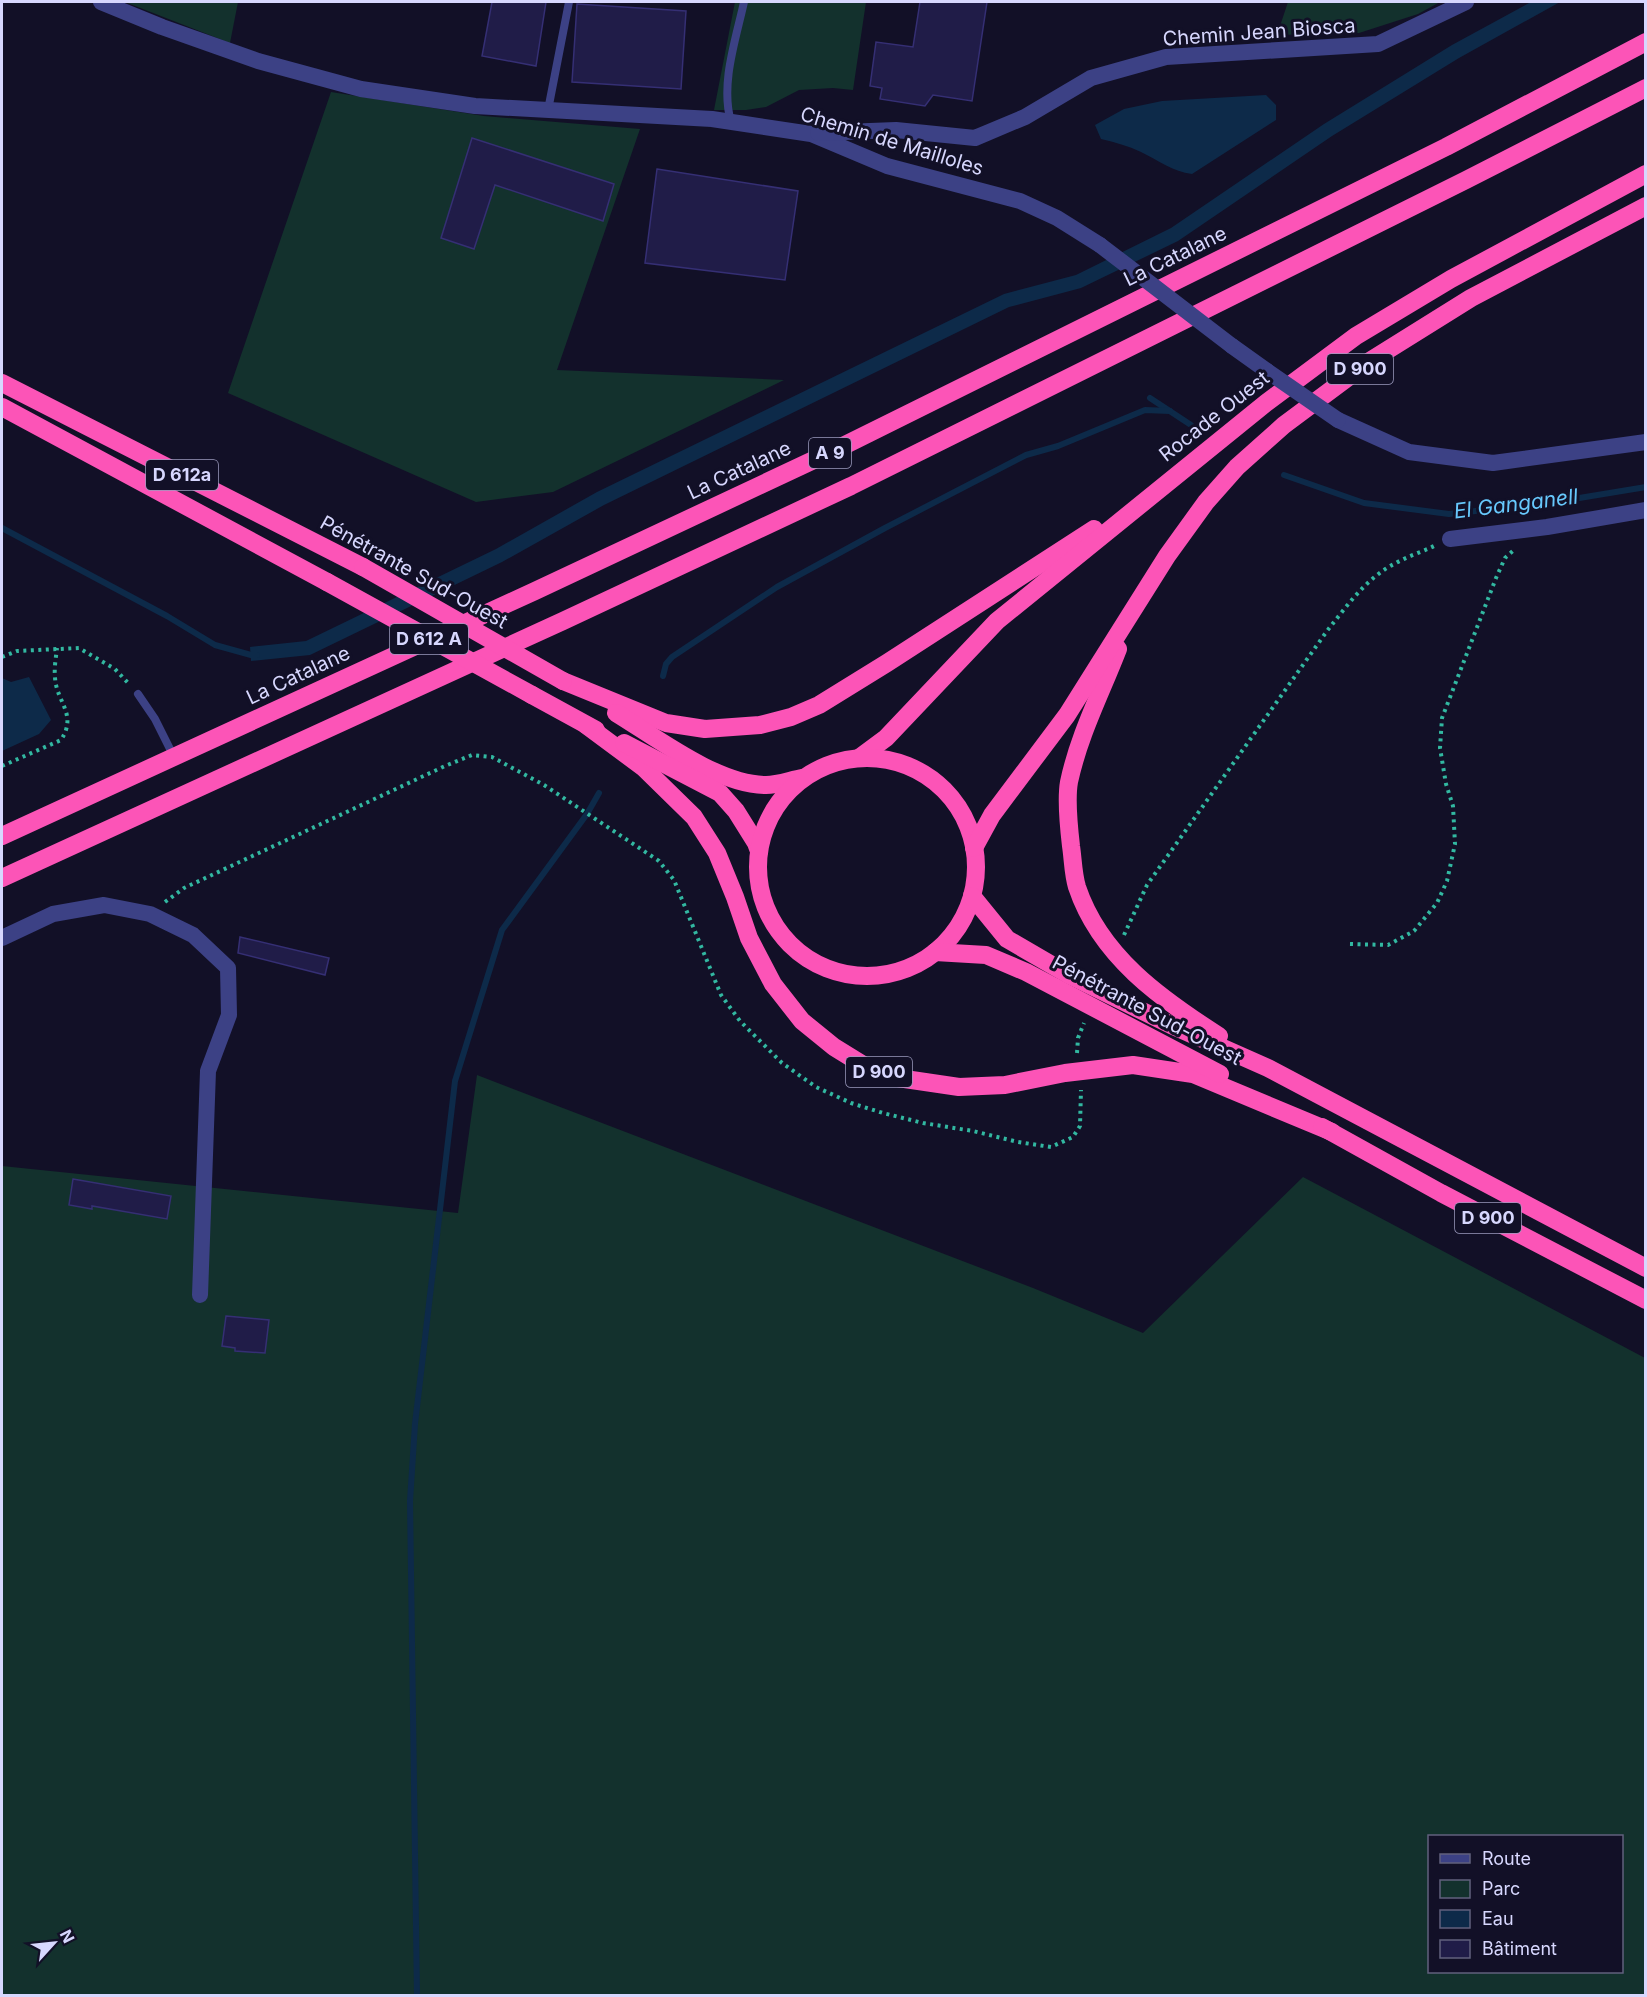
<svg xmlns="http://www.w3.org/2000/svg" width="1647" height="1997" viewBox="0 0 1647 1997" font-family="Inter,sans-serif">
  <style>
    .green { fill: #13312d; fill-rule: evenodd }
    .water { fill: #0d2a49 }
    .lines { fill: none; stroke-linecap: round; stroke-linejoin: round }
    .stream { stroke: #0d2a49; stroke-width: 6 }
    .building { fill: #201c48; stroke: #352f74; stroke-width: 1.5 }
    .path { stroke: #32b8a1; stroke-width: 4; stroke-dasharray: 3 4.5; stroke-linecap: butt }
    .lane { stroke: #3c4185; stroke-width: 8 }
    .street { stroke: #3c4185; stroke-width: 16 }
    .highway { stroke: #fc54b7; stroke-width: 18 }
    .street-bridge { stroke: #3c4185; stroke-width: 16 }
    .highway-bridge { stroke: #fc54b7; stroke-width: 18 }
    .labels { text-anchor: middle; stroke-width: 6; stroke-linejoin: round; paint-order: stroke }
    .shield { fill: #121027; stroke: #9c9bbe; stroke-width: 1.5 }
    .shield-label { font-size: 18px; font-weight: bold; fill: #d7d7fe }
    .street-label { font-size: 20px; fill: #d7d7fe; stroke: #121027 }
    .water-label { font-size: 21px; font-style: italic; fill: #67c8fc; stroke: #121027 }
  </style>
  <rect width="100%" height="100%" fill="#121027"/>
  <!-- green -->
  <g class="green">
    <path d="M125,2h113l-8,41z"/>
    <path d="M735,2h131l-13,88 -20,-2 -34,2 -33,17 -20,3h-32z"/>
    <path d="M1288,2h152l-22,12 -59,19 -82,2z"/>
    <path d="M331,92l153,24 156,13 -83,241 227,10 -231,112 -77,10 -248,-109z"/>
    <path d="M477,1075l556,213 110,45 160,-156 342,181v637l-1643,1v-830l456,47zM1430,1836h192v136h-192z"/>
  </g>
  <!-- water -->
  <g class="water">
    <path d="M1531,2h29l-101,56 -127,78 -154,105 -97,47 -72,19 -405,198 -102,57 -192,93 -59,6 -1,-14 56,-6 190,-92 101,-57 407,-198 72,-19 95,-47 153,-104 128,-79z"/>
    <path d="M1266,95l10,10v15l-84,54c-19,-2 -34,-14 -51,-22 -13,-6 -26,-10 -40,-13l-6,-14 29,-16 38,-8z"/>
    <path d="M29,677l22,43 -12,14 -37,17v-73l9,4z"/>
  </g>
  <g class="lines">
    <!-- stream -->
    <g class="stream">
      <path d="M1150,398l41,27"/>
      <path d="M1284,475l80,28 85,11 106,-12 91,-15"/>
      <path d="M2,528l165,88 48,29 36,10h6"/>
      <path d="M663,676l3,-12 6,-7 105,-70 108,-59 141,-73 32,-9 87,-36 25,1"/>
      <path d="M417,1996l-7,-495 5,-77 40,-343 47,-151 85,-116 12,-21"/>
    </g>
  </g>
  <!-- building -->
  <g class="building">
    <path d="M492,2h54l-10,64 -54,-10z"/>
    <path d="M920,2h67l-15,99 -39,-6 -8,11 -45,-7 2,-11 -12,-2 6,-44 37,5z"/>
    <path d="M577,4l109,7 -5,78 -109,-7z"/>
    <path d="M472,138l142,46 -11,37 -108,-36 -21,64 -33,-11z"/>
    <path d="M657,169l141,22 -13,89 -140,-17z"/>
    <path d="M240,937l89,21 -4,17 -87,-22z"/>
    <path d="M73,1179l98,17 -4,23 -75,-13v3l-23,-4z"/>
    <path d="M226,1316l43,4 -4,33 -30,-2v-3l-13,-2z"/>
  </g>
  <g class="lines">
    <!-- path -->
    <g class="path">
      <path d="M2,657l15,-6 62,-3 36,21 14,15"/>
      <path d="M2,766l59,-26c17,-26 -5,-38 -6,-63 -1,-9 1,-20 2,-29"/>
      <path d="M165,902l19,-14 261,-122 27,-11 20,2 52,28 115,76 15,19 47,115 19,26 42,42 34,24 35,16 32,10 40,10 50,8 45,11 33,5 22,-10 7,-11 1,-36"/>
      <path d="M1124,935l23,-50 180,-254c19,-24 40,-54 69,-68 12,-7 26,-11 38,-17"/>
      <path d="M1350,944l38,1 26,-14 23,-28 10,-22 8,-37 -2,-38 -7,-22 -6,-36 2,-30 54,-140 9,-20 9,-8"/>
      <path d="M1077,1053l1,-15 6,-15"/>
    </g>
    <!-- lane -->
    <g class="lane">
      <path d="M548,110l21,-108"/>
      <path d="M731,122c-11,-38 5,-83 13,-120"/>
      <path d="M138,694l17,25 19,38"/>
    </g>
    <!-- street -->
    <g class="street">
      <path d="M101,2l61,25 96,34 103,28 114,17 237,13 99,15 76,32 133,35 37,17 43,27"/>
      <path d="M818,133l78,-3 79,8 50,-21 66,-39 75,-21 212,-13 88,-42"/>
      <path d="M1232,346l35,25"/>
      <path d="M1338,420l71,32 84,11 153,-21"/>
      <path d="M1450,539l97,-12 99,-17"/>
      <path d="M2,938l51,-24 51,-9 46,9 43,21 35,33 1,47 -21,56 -8,224"/>
    </g>
    <!-- highway -->
    <g class="highway">
      <path d="M2,383l361,184"/>
      <path d="M2,407l325,175"/>
      <path d="M1118,649c-17,44 -39,86 -49,133 -3,17 0,47 2,64 2,13 2,28 6,41 23,69 84,112 142,149"/>
      <path d="M563,681l103,42 39,6 55,-4 31,-8 28,-12 68,-42 207,-134"/>
      <path d="M532,695l64,35"/>
      <path d="M616,713c41,25 102,72 150,72 12,0 25,-5 37,-7"/>
      <path d="M586,725l58,43 50,49 23,36 18,44 14,41 24,46 29,37 32,26 34,21 30,10 61,9 46,-2 60,-12 68,-8 60,9 139,58"/>
      <path d="M624,743l96,50 16,18 20,32 3,8"/>
      <path d="M859,758l27,-20 111,-117 269,-218 90,-67 95,-57 195,-105"/>
      <circle cx="867" cy="867" r="109"/>
      <path d="M2,836l533,-245 300,-141 611,-303 200,-105"/>
      <path d="M974,848l18,-33 75,-100 100,-159 39,-54 31,-35 47,-42 86,-64 101,-63 175,-92"/>
      <path d="M2,878l561,-257 288,-135 615,-306 180,-92"/>
      <path d="M972,896l35,43 62,36 102,50 97,43 378,200"/>
      <path d="M935,952l51,3 40,17 194,102"/>
      <path d="M1322,1127l119,66 205,107"/>
    </g>
    <!-- street-bridge -->
    <g class="street-bridge">
      <path d="M1100,245l132,101"/>
      <path d="M1267,371l71,49"/>
    </g>
    <!-- highway-bridge -->
    <g class="highway-bridge">
      <path d="M363,567l200,114"/>
      <path d="M327,582l205,113"/>
    </g>
  </g>
  <g class="labels">
    <!-- shield labels -->
    <g class="shield">
      <rect x="1327" y="354" width="66" height="30" rx="4.5"/>
      <rect x="809" y="438" width="42" height="30" rx="4.5"/>
      <rect x="146" y="460" width="72" height="30" rx="4.5"/>
      <rect x="390" y="624" width="78" height="30" rx="4.5"/>
      <rect x="846" y="1057" width="66" height="30" rx="4.5"/>
      <rect x="1455" y="1203" width="66" height="30" rx="4.5"/>
    </g>
    <g class="shield-label">
      <text x="1360" y="375">D 900</text>
      <text x="830" y="459">A 9</text>
      <text x="182" y="481">D 612a</text>
      <text x="429" y="645">D 612 A</text>
      <text x="879" y="1078">D 900</text>
      <text x="1488" y="1224">D 900</text>
    </g>
    <!-- street labels -->
    <g class="street-label">
      <text transform="translate(1259 32) rotate(-4)" y="7">Chemin Jean Biosca</text>
      <text transform="translate(892 141) rotate(17)" y="7">Chemin de Mailloles</text>
      <text transform="translate(1175 256) rotate(-26)" y="7">La Catalane</text>
      <text transform="translate(1214 416) rotate(-38)" y="7">Rocade Ouest</text>
      <text transform="translate(739 470) rotate(-25)" y="7">La Catalane</text>
      <text transform="translate(414 572) rotate(29)" y="7">Pénétrante Sud-Ouest</text>
      <text transform="translate(298 675) rotate(-25)" y="7">La Catalane</text>
      <text transform="translate(1147 1010) rotate(28)" y="7">Pénétrante Sud-Ouest</text>
    </g>
    <!-- water labels -->
    <g class="water-label">
      <text transform="translate(1516 504) rotate(-7)" y="7">El Ganganell</text>
    </g>
  </g>
  <!-- border -->
  <rect width="1647" height="1997" fill="none" stroke="#d7d7fe" stroke-width="6"/>
  <!-- legend -->
  <rect x="1428" y="1835" width="195" height="138" fill="#121027" stroke="#61607d" stroke-width="1.5"/>
  <rect x="1440" y="1854" width="30" height="9" fill="#3c4185" stroke="#61607d" stroke-width="1.5"/>
  <text x="1482" y="1865" font-size="18" fill="#d7d7fe">Route</text>
  <rect x="1440" y="1880" width="30" height="18" fill="#13312d" stroke="#61607d" stroke-width="1.5"/>
  <text x="1482" y="1895" font-size="18" fill="#d7d7fe">Parc</text>
  <rect x="1440" y="1910" width="30" height="18" fill="#0d2a49" stroke="#61607d" stroke-width="1.5"/>
  <text x="1482" y="1925" font-size="18" fill="#d7d7fe">Eau</text>
  <rect x="1440" y="1940" width="30" height="18" fill="#201c48" stroke="#61607d" stroke-width="1.5"/>
  <text x="1482" y="1955" font-size="18" fill="#d7d7fe">Bâtiment</text>
  <!-- north arrow -->
  <g transform="translate(54 1943) rotate(63)" stroke="#121027" stroke-width="4.5" paint-order="stroke">
  <path d="M0-4.5L10 22L0 15L-10 22Z" fill="#d7d7fe"/>
  <text y="-9" font-size="16" font-weight="bold" text-anchor="middle" fill="#d7d7fe">N</text>
  </g>
</svg>
